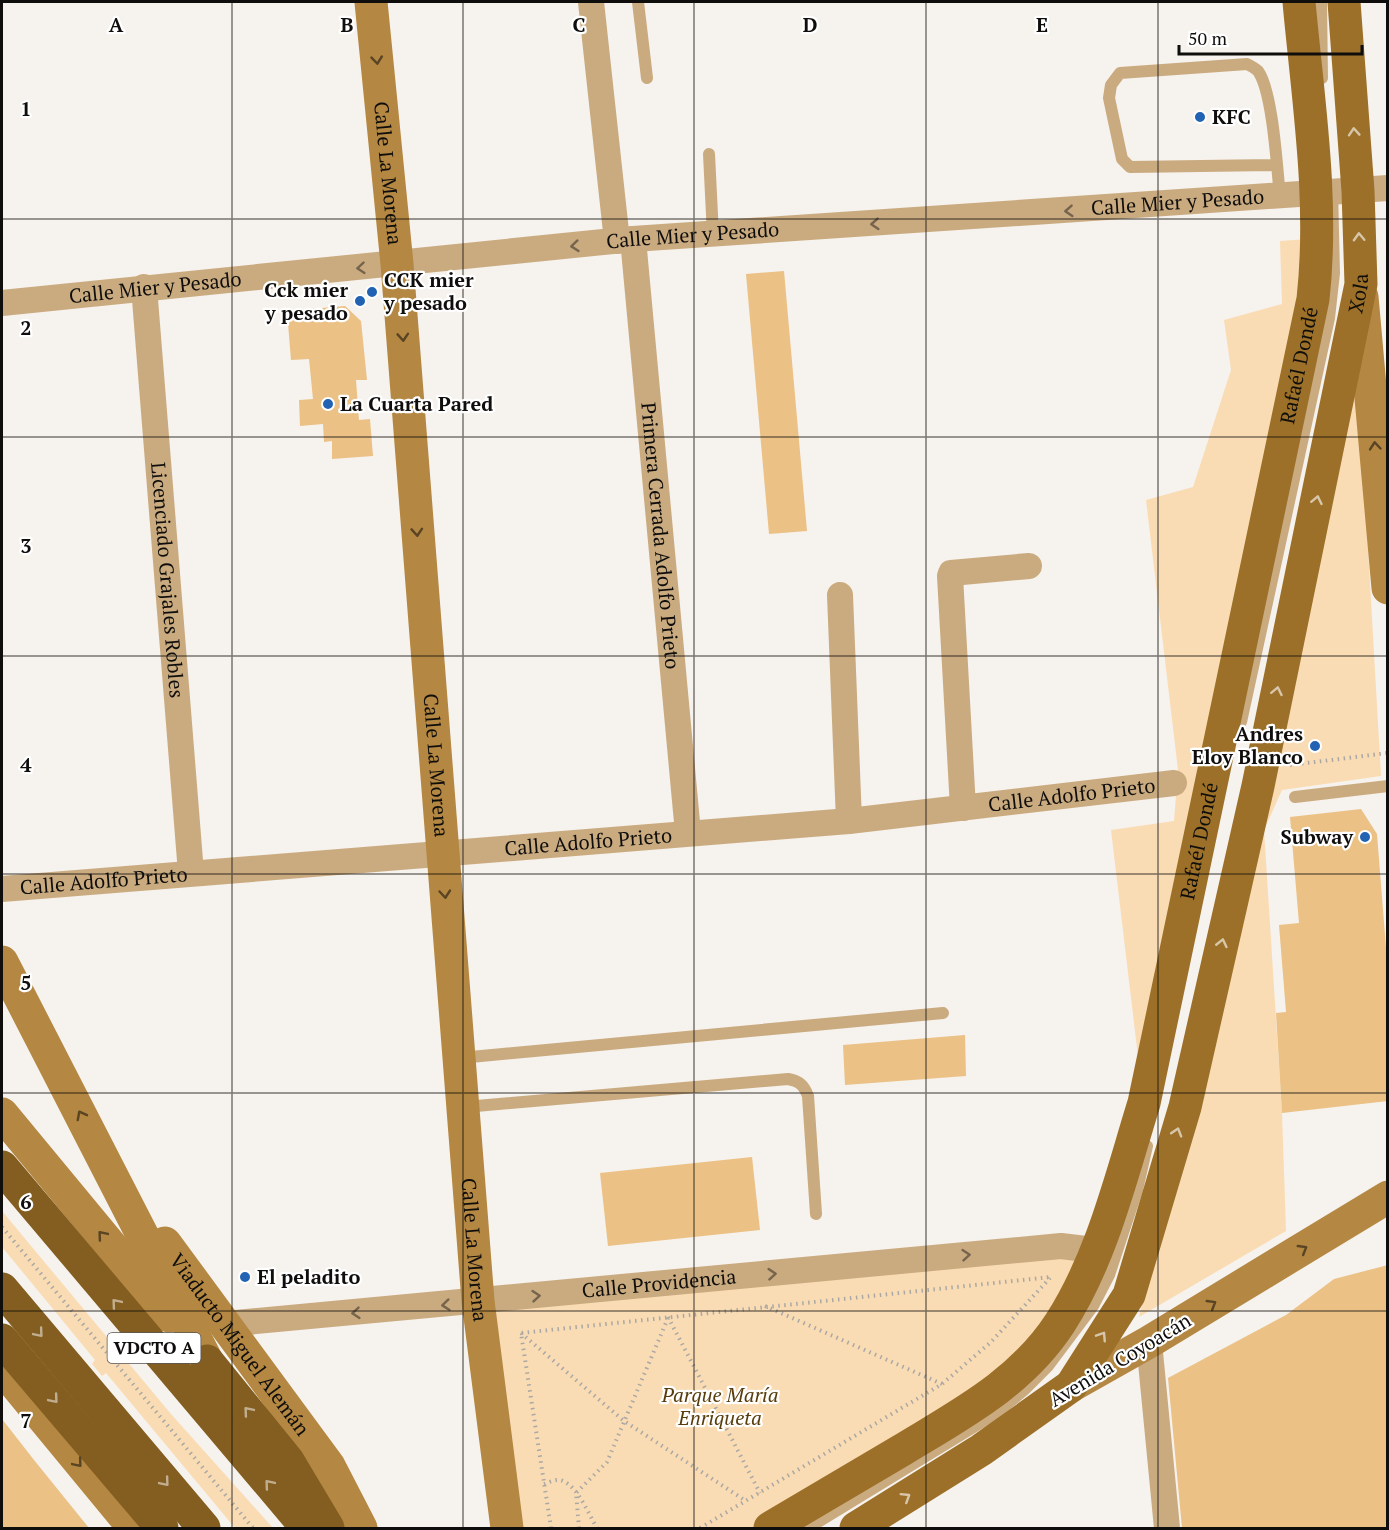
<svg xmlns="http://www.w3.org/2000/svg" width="1389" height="1530" viewBox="0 0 1389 1530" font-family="'PT Serif',serif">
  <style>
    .green { fill: #fadcb4 }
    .building { fill: #ebc185 }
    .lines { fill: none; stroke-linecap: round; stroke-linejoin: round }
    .path { stroke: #aba8a4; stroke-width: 4; stroke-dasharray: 1.5 4.5; stroke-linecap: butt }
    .lane { stroke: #caab80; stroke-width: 12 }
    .street { stroke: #caab80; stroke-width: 26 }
    .secondary { stroke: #b48742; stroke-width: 33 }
    .primary { stroke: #9c7028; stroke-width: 33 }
    .highway { stroke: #835e20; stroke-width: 33 }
    .oneway { stroke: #594424 }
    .oneway2 { stroke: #d7c6a9 }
    .oneway3 { stroke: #76644c }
    .oneway4 { stroke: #c1ae90 }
    .grid { fill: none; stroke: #0f0e0c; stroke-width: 1.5; stroke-opacity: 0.55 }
    .poi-dot { fill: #2162b3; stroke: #fff; stroke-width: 2 }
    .labels { text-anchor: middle; stroke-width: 4.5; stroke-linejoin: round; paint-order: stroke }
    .shield { fill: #fff; stroke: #575655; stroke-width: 1.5 }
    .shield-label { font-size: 18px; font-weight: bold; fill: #0f0e0c }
    .poi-label { font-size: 20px; font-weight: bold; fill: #0f0e0c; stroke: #fff; text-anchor: start }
    .street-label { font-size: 20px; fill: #0f0e0c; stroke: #fff }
    .park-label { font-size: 20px; font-style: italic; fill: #583c0b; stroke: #fff }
    .grid-label { font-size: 20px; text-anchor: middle; font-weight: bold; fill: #0f0e0c; stroke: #fff; stroke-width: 4.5; stroke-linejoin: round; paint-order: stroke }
  </style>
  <rect width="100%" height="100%" fill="#f6f2ed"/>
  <!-- green -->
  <g class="green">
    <path d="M1308,239l-166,851 -31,-260 63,-9 4,-51 -32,-270 47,-13 38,-117 -7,-50 58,-16 -2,-63z"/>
    <path d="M1357,354l24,422 -99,14 -18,40 18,283 4,118 -147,86 131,-542z"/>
    <path d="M2,1211l169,203 102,114h-38l-129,-155 -4,3 -10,-12 3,-4 -93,-113z"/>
    <path d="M1082,1256l-25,48 -38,54 -265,170h-236l-33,-221z"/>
  </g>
  <!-- building -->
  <g class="building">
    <path d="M784,271l23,260 -38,3 -23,-260z"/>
    <path d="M345,306l16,15 6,59h-11l3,40 11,-1 3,37 -41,3v-18l-8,1 -1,-18 -23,2 -1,-26 14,-1 -4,-40 -18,1 -4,-49z"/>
    <path d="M1361,809l16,25 11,139v128l-106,12 -6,-100 10,-1 -7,-87 20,-2 -9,-106z"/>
    <path d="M965,1035l1,41 -121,9 -2,-40z"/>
    <path d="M752,1157l8,73 -152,16 -8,-73z"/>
    <path d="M1388,1265v263h-206l-14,-150 118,-63 48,-36z"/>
    <path d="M2,1419l32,41 55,68h-87z"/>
  </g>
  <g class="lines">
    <!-- path -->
    <g class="path">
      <path d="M1290,765l98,-12"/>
      <path d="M2,1227l251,301"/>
      <path d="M765,1306l177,78"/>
      <path d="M668,1317l92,176"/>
      <path d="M521,1333l103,88 122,80"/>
      <path d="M544,1484c6,-2 13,-6 19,-3 15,6 26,34 34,47"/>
      <path d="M551,1528l-30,-195 530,-56"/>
      <path d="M579,1528l-3,-35 31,-31 61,-144"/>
      <path d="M700,1528l242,-144 49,-42 59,-64"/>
    </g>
    <!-- lane -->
    <g class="lane">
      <path d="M638,2l9,76"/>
      <path d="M1321,2l1,76"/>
      <path d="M709,154l4,81"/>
      <path d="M1277,165l-147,2 -8,-8 -13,-61 2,-13 9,-12 127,-9c4,2 8,4 11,7 15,21 19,98 22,126"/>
      <path d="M1241,722l88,-404 5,-45 -2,-85"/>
      <path d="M1295,797l93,-11"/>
      <path d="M460,1058l483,-45"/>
      <path d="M465,1107l323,-28c11,2 16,6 20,17l8,118"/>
      <path d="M808,1528l187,-114 29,-24 24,-24 45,-60 16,-31 28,-85 10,-44"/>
    </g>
    <!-- street -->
    <g class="street">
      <path d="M591,2l26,239"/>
      <path id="s1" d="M633,239l55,594"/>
      <path id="s2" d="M144,287l47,586"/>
      <path id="s3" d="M2,303l631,-64 755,-51"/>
      <path d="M840,595l9,226"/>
      <path d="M963,808l-13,-232 1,-3 78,-7"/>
      <path id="s4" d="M2,889l847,-68 325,-38"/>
      <path id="s5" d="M225,1324l836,-78 33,4"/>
      <path d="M1149,1342l18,186"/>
    </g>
    <!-- secondary -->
    <g class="secondary">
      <path id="s6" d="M371,2l26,262 81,1037 29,227"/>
      <path d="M1362,297l26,291"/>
      <path d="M2,962l205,399"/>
      <path d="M2,1114l167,202"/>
      <path id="s7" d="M165,1243l164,223 32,62"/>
      <path d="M2,1368l132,160"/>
      <path d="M1071,1386l78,-44 239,-145"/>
    </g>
    <!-- primary -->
    <g class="primary">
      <path id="s8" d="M770,1528c44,-26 88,-52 132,-78 59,-36 119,-67 158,-127 42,-65 61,-146 84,-220l169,-804c11,-99 -5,-199 -14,-297"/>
      <path id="s9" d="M856,1528l125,-78 90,-64 58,-91 56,-188 73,-321 103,-502 -3,-93 -14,-189"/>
    </g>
    <!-- highway -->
    <g class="highway">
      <path d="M2,1167l305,361"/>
      <path d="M2,1289l202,239"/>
      <path d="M2,1340l160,188"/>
      <path d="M207,1361l81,100 40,67"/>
    </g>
  </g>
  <!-- one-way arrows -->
  <defs><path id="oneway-chevron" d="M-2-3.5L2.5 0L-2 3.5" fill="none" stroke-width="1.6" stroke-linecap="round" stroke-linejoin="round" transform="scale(1.5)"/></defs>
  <g class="oneway">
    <use href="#oneway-chevron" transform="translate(377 60) rotate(84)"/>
    <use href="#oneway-chevron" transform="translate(403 337) rotate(86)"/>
    <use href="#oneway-chevron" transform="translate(1375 446) rotate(-95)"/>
    <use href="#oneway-chevron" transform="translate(417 532) rotate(86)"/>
    <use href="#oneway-chevron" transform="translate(445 894) rotate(85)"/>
    <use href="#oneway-chevron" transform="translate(81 1115) rotate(-118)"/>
    <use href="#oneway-chevron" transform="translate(102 1235) rotate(-130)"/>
    <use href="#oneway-chevron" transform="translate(1303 1249) rotate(-31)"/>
    <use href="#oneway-chevron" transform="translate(1212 1304) rotate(-31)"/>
    <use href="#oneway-chevron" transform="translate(78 1463) rotate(50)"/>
  </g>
  <g class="oneway2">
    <use href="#oneway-chevron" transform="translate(1354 132) rotate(-94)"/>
    <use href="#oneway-chevron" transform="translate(1359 237) rotate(-92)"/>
    <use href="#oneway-chevron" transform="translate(1317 500) rotate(-78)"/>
    <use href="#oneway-chevron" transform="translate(1277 691) rotate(-78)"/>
    <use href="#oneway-chevron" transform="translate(1222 943) rotate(-77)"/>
    <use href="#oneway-chevron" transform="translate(1177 1132) rotate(-73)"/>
    <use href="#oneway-chevron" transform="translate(1102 1336) rotate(-57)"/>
    <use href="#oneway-chevron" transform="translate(906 1497) rotate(-32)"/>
  </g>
  <g class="oneway3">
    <use href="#oneway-chevron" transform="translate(1069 211) rotate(176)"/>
    <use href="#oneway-chevron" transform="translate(875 224) rotate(176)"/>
    <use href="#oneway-chevron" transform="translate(575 246) rotate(174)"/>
    <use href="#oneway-chevron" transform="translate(361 268) rotate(175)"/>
    <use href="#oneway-chevron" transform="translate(966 1255) rotate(-5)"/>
    <use href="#oneway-chevron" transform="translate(772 1274) rotate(-5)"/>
    <use href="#oneway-chevron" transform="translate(536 1296) rotate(-5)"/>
    <use href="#oneway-chevron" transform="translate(446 1305) rotate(174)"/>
    <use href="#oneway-chevron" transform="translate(356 1313) rotate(175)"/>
  </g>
  <g class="oneway4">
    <use href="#oneway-chevron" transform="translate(116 1303) rotate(-130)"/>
    <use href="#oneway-chevron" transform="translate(39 1333) rotate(50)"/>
    <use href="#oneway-chevron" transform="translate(54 1399) rotate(50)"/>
    <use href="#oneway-chevron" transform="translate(248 1411) rotate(-130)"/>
    <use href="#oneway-chevron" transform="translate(165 1482) rotate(50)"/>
    <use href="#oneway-chevron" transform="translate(269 1484) rotate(-130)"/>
  </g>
  <!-- grid -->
  <path class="grid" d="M232,2v1526M463,2v1526M694,2v1526M926,2v1526M1158,2v1526M2,219h1386M2,437h1386M2,656h1386M2,874h1386M2,1093h1386M2,1311h1386"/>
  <!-- markers -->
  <g class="poi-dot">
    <circle cx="1200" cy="117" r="6"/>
    <circle cx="372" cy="292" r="6"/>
    <circle cx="360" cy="301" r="6"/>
    <circle cx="328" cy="404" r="6"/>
    <circle cx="1315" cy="746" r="6"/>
    <circle cx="1365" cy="837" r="6"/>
    <circle cx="245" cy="1277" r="6"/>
  </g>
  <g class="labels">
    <!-- shield labels -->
    <rect class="shield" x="107.5" y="1333" width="93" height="30" rx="4.5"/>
    <g class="shield-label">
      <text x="154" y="1354">VDCTO A</text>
    </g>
    <!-- poi labels -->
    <g class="poi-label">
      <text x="1212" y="124">KFC</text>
      <text x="384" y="287">CCK mier<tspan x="384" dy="23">y pesado</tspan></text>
      <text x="348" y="297" text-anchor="end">Cck mier<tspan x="348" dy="23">y pesado</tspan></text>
      <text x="340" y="411">La Cuarta Pared</text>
      <text x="1303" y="741" text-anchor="end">Andres<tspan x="1303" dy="23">Eloy Blanco</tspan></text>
      <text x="1353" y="844" text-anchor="end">Subway</text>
      <text x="257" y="1284">El peladito</text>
    </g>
    <!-- street labels -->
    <g class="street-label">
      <text dy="7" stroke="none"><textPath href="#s6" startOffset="172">Calle La Morena</textPath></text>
      <text dy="7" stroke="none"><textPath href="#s3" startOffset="1180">Calle Mier y Pesado</textPath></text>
      <text dy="7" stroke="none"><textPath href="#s3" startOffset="694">Calle Mier y Pesado</textPath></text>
      <text dy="7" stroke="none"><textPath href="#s3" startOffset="154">Calle Mier y Pesado</textPath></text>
      <text dy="7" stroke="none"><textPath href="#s9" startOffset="1394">Xola</textPath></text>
      <text dy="7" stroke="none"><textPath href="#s8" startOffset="1348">Rafaél Dondé</textPath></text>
      <text dy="7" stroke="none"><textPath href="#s1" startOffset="298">Primera Cerrada Adolfo Prieto</textPath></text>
      <text dy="7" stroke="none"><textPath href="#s2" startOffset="294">Licenciado Grajales Robles</textPath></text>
      <text dy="7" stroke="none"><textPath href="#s6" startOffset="766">Calle La Morena</textPath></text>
      <text dy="7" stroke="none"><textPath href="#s4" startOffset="1074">Calle Adolfo Prieto</textPath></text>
      <text dy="7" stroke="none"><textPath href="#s4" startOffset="588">Calle Adolfo Prieto</textPath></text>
      <text dy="7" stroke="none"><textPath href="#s8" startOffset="862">Rafaél Dondé</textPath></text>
      <text dy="7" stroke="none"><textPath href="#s4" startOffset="102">Calle Adolfo Prieto</textPath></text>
      <text dy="7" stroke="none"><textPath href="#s6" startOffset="1252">Calle La Morena</textPath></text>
      <text dy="7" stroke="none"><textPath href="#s5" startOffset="436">Calle Providencia</textPath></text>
      <text dy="7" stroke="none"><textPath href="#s7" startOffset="126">Viaducto Miguel Alemán</textPath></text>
      <text transform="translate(1120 1360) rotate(-31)" y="7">Avenida Coyoacán</text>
    </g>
    <!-- park labels -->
    <g class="park-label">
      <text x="720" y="1402">Parque María<tspan x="720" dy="23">Enriqueta</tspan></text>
    </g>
  </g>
  <g class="grid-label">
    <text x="116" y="32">A</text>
    <text x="347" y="32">B</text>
    <text x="579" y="32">C</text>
    <text x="810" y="32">D</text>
    <text x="1042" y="32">E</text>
    <text x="26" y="116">1</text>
    <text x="26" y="335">2</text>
    <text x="26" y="553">3</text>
    <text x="26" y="772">4</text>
    <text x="26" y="990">5</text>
    <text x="26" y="1209">6</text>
    <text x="26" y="1428">7</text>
  </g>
  <!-- border -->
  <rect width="1389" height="1530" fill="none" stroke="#0f0e0c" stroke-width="6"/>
  <!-- scale -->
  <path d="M1179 45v9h183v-9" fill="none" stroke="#0f0e0c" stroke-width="3"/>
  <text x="1188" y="45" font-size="18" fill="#0f0e0c" stroke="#ffffff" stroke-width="4.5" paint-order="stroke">50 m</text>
</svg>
